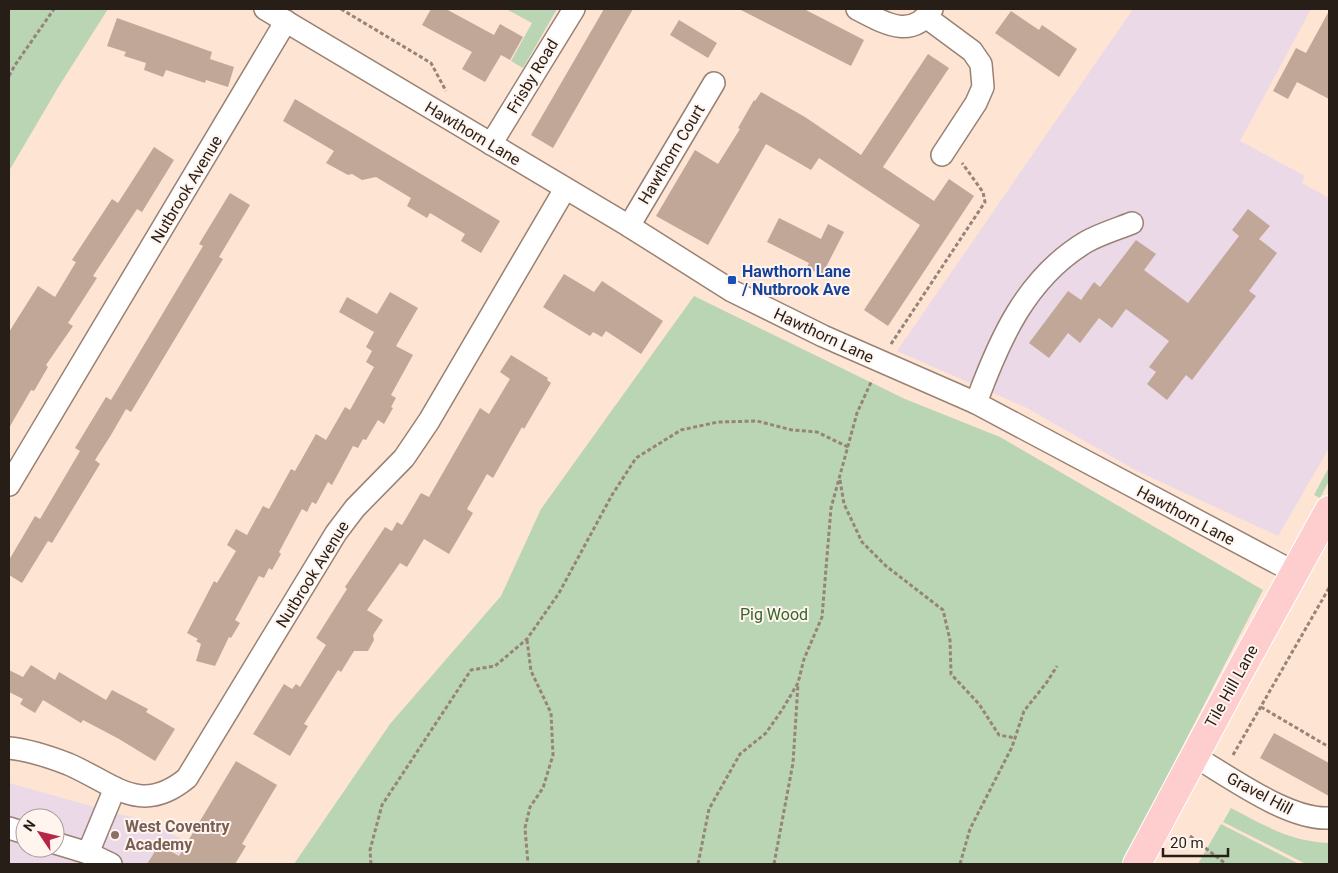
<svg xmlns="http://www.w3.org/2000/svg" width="1338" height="873" viewBox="0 0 1338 873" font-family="Roboto,sans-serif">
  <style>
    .education { fill: #ecd9e8; fill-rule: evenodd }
    .green { fill: #bad5b3 }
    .building { fill: #c0a798 }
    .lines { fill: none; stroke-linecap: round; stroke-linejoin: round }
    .minor-casing { stroke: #998173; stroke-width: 24 }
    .major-casing { stroke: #fff; stroke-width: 30 }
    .path { stroke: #968479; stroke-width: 3; stroke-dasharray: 4 2.5; stroke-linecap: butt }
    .minor { stroke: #fff; stroke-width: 21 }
    .major { stroke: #fecece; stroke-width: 28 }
    .transit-dot { fill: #1a4fb4; stroke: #fff4ee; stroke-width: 2 }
    .education-dot { fill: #8d6e63; stroke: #fff4ee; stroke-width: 2 }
    .labels { text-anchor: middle; stroke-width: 4; stroke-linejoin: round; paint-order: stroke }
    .street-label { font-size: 16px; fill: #271e18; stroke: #fff4ee }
    .transit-label { font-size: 16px; font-weight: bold; fill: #164399; stroke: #fff4ee; text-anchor: start }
    .park-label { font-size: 16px; fill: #366528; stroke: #fff4ee }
    .education-label { font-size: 16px; font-weight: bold; fill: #785e54; stroke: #fff4ee; text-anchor: start }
  </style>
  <rect width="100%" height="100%" fill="#fee4d3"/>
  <!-- education -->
  <g class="education">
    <path d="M1133,9h178l-71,132 65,35 -3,7 27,15v250l-51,88 -143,-66 -108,-62 -130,-57z"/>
    <path d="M9,783l143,40 74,41h-217zM25,818h30v30h-30z"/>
  </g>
  <!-- green -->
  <g class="green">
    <path d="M9,9h99l-49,77 -50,85z"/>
    <path d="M506,9h51l-34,59 -12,-7 21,-38z"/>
    <path d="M694,296l211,103 95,38 263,153 -141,274h-828l96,-140 111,-128 40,-87z"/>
    <path d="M1329,467v14l-9,17 -6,-3z"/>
    <path d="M1231,808c35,18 58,33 98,35v21h-23l-83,-42z"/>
    <path d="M1221,824l78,40h-101z"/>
  </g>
  <!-- building -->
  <g class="building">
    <path d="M431,9h15l48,26 6,-11 23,13 -13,23 -9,-5 -16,27 -23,-13 10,-17 -50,-27z"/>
    <path d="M604,9h29l-80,139 -22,-13z"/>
    <path d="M739,9h65l60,31 -13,26z"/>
    <path d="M1011,11l28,19 3,-5 35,24 -18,28 -64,-44z"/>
    <path d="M1329,11v88l-32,-17 -9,17 -15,-8 23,-43 10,5z"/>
    <path d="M117,18l95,34 -2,7 24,8 -6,20 -22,-7 -1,3 -39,-13 -3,7 -19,-7 2,-7 -22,-7 2,-4 -19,-6z"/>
    <path d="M679,20l38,23 -9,15 -38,-23z"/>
    <path d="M928,54l21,14 -66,99 51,34 15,-22 25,17 -86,130 -24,-16 56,-85 -101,-67 -8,12 -45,-26 -58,101 -52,-29 39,-66 23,14 22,-35 -2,-1 16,-28 1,1 6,-9 44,25 56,38z"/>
    <path d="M295,99l205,122 -19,32 -20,-12 4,-7 -35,-21 -3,5 -20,-12 4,-8 -35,-21 -14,3 -10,-6 -4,1 -22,-12 8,-12 -51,-30z"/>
    <path d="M154,147l20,13 -32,52 -5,-3 -44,67 4,2 -29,45 5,3 -27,39 2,2 -14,24 -3,-1 -22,38v-96l29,-46 17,11 21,-35 -4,-2 40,-61 6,4z"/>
    <path d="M230,193l20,12 -31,52 4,2 -92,153 -5,-3 -15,26 -16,25 5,4 -48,79 -4,-2 -26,42 -13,-8v-15l26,-44 5,3 40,-68 -5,-3 31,-51 5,3 15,-25 77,-129 -4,-2z"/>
    <path d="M1248,209l22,17 -11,13 18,14 -28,38 7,5 -64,84 -6,-5 -19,25 -20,-16 9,-12 -7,-5 20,-26 -43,-32 -14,19 -13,-10 -19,25 -12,-10 -19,25 -20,-15 39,-52 13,9 13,-18 6,5 36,-47 20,14 -12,16 44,33 51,-67 -7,-6z"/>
    <path d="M779,218l42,21 7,-15 16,8 -22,43 -15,-7 2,-5 -42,-21z"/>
    <path d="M564,274l30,18 8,-11 61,40 -22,33 -35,-23 -4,6 -9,-5 -3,4 -47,-29z"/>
    <path d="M390,292l28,16 -22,38 17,9 -22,40 5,3 -5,9 2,1 -9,16 -6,-4 -12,20 -3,-1 -5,9 -5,-2 -21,39 -4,-3 -12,22 -4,-2 -5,10 -5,-3 -23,43 2,2 -9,16 -3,-2 -5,10 -5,-2 -24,44 5,3 -9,15 -2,-1 -14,29 -19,-5 5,-17 -5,-3 2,-2 -11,-6 27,-52 3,2 19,-32 -9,-6 9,-16 11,6 16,-29 6,3 22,-40 4,2 21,-37 10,6 19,-33 5,3 24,-43 -8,-5 6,-11 -6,-4 8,-15 -35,-20 8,-15 30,17z"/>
    <path d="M511,355l37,23 -1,2 4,3 -27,46 -2,-2 -29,51 -6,-4 -20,35 6,4 -24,41 -25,-15 -17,28 -7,-4 -33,47 16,10 -10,15 1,5 -6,11h-14l-13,21 -3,-2 -34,54 4,2 -18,30 -37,-22 31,-50 8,5 4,-5 4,3 26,-42 -10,-7 31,-49 -2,-2 40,-60 7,4 5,-9 5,3 19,-32 8,4 51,-89 9,6 21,-35 -10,-7z"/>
    <path d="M31,665l24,15 4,-8 47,28 6,-10 36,19 -2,3 29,17 -20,32 -36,-22 -36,-19 -2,3 -38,-23 -8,13 -15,-9 3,-5 -14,-7v-22l14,7z"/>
    <path d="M1274,733l55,30v33l-69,-38z"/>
    <path d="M236,761l41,24 -35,59 4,2 -11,18h-88l12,-19 20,11z"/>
  </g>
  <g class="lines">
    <!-- minor casing -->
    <g class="minor-casing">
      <g id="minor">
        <path d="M265,9l364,217 103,65 91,45 153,67 318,169"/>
        <path d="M857,9c26,13 54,32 75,0"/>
        <path d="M926,17l46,34 9,13 2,23 -7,16 -34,52"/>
        <path d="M491,144l83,-135"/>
        <path d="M629,226l85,-143"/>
        <path d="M976,403c23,-63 50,-125 110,-161 14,-8 31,-13 46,-19"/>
        <path d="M9,485l277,-464"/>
        <path d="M9,748c19,2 41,9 59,16 45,19 72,53 119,14l149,-245 19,-25 49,-50 25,-37 136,-232"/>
        <path d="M1194,756c36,21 94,64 135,62"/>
        <path d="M9,828l16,5"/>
        <path d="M55,843l33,10 23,11"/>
        <path d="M88,853l27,-65"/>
      </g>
    </g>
    <!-- major casing -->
    <g class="major-casing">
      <path id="major" d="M1137,864l102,-191 90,-163"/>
    </g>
    <!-- path -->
    <g class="path">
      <path d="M341,9l90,54 15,28"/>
      <path d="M9,76l6,-11 39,-56"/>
      <path d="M891,344l94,-142 -2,-10 -21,-29"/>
      <path d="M840,480l4,24 18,38 24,24 57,44 7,30 1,34 28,30 20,31 16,3"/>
      <path d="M527,640l4,31 20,42 2,42 -10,33 -13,19 -5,21 3,36"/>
      <path d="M1261,707l68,40"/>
      <path d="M1233,755l96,-167"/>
      <path d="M1190,836l36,28"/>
      <path d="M371,864l-1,-14 12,-45 89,-135 24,-4 32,-27 32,-46 53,-98 24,-37 45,-28 37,-8 39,-1 35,9 25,2 31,15"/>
      <path d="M698,864l11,-55 31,-55 26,-21 16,-23 16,-27 6,-24 18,-42 9,-109 26,-95 15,-33"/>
      <path d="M774,864l19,-101 5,-79"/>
      <path d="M960,864l10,-35 42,-82 12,-36 23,-29 10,-16"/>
    </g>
    <!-- minor -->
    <use href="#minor" class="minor"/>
    <!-- major -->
    <use href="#major" class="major"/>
  </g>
  <!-- markers -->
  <rect class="transit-dot" x="727" y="275" width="10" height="10" rx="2.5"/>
  <circle class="education-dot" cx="115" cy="835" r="5"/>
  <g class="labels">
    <!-- street labels -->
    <g class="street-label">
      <text transform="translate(532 76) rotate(-59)" y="6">Frisby Road</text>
      <text transform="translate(473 133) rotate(31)" y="6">Hawthorn Lane</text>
      <text transform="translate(671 154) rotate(-59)" y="6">Hawthorn Court</text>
      <text transform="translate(186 189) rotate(-59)" y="6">Nutbrook Avenue</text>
      <text transform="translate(824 335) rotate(25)" y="6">Hawthorn Lane</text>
      <text transform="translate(1186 515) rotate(28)" y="6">Hawthorn Lane</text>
      <text transform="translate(312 574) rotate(-58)" y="6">Nutbrook Avenue</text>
      <text transform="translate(1231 686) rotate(-61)" y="6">Tile Hill Lane</text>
      <text transform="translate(1260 793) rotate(28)" y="6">Gravel Hill</text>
    </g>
    <!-- transit labels -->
    <g class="transit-label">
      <text x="742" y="277">Hawthorn Lane<tspan x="742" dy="18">/ Nutbrook Ave</tspan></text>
    </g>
    <!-- park labels -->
    <g class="park-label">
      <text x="774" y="620">Pig Wood</text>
    </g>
    <!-- education labels -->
    <g class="education-label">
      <text x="125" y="832">West Coventry<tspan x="125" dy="18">Academy</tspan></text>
    </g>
  </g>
  <!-- border -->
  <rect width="1338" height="873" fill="none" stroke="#271e18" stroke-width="20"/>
  <!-- north arrow -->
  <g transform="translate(40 833) rotate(305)"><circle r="24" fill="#fff4ee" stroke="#a99e98"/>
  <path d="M0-4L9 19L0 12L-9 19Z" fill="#b72546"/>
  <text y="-8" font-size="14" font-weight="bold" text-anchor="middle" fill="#271e18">N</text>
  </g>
  <!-- scale -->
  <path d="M1163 848v8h65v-8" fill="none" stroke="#271e18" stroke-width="2.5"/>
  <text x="1170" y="848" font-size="15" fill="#271e18" stroke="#fff4ee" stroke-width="4" paint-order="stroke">20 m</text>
</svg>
